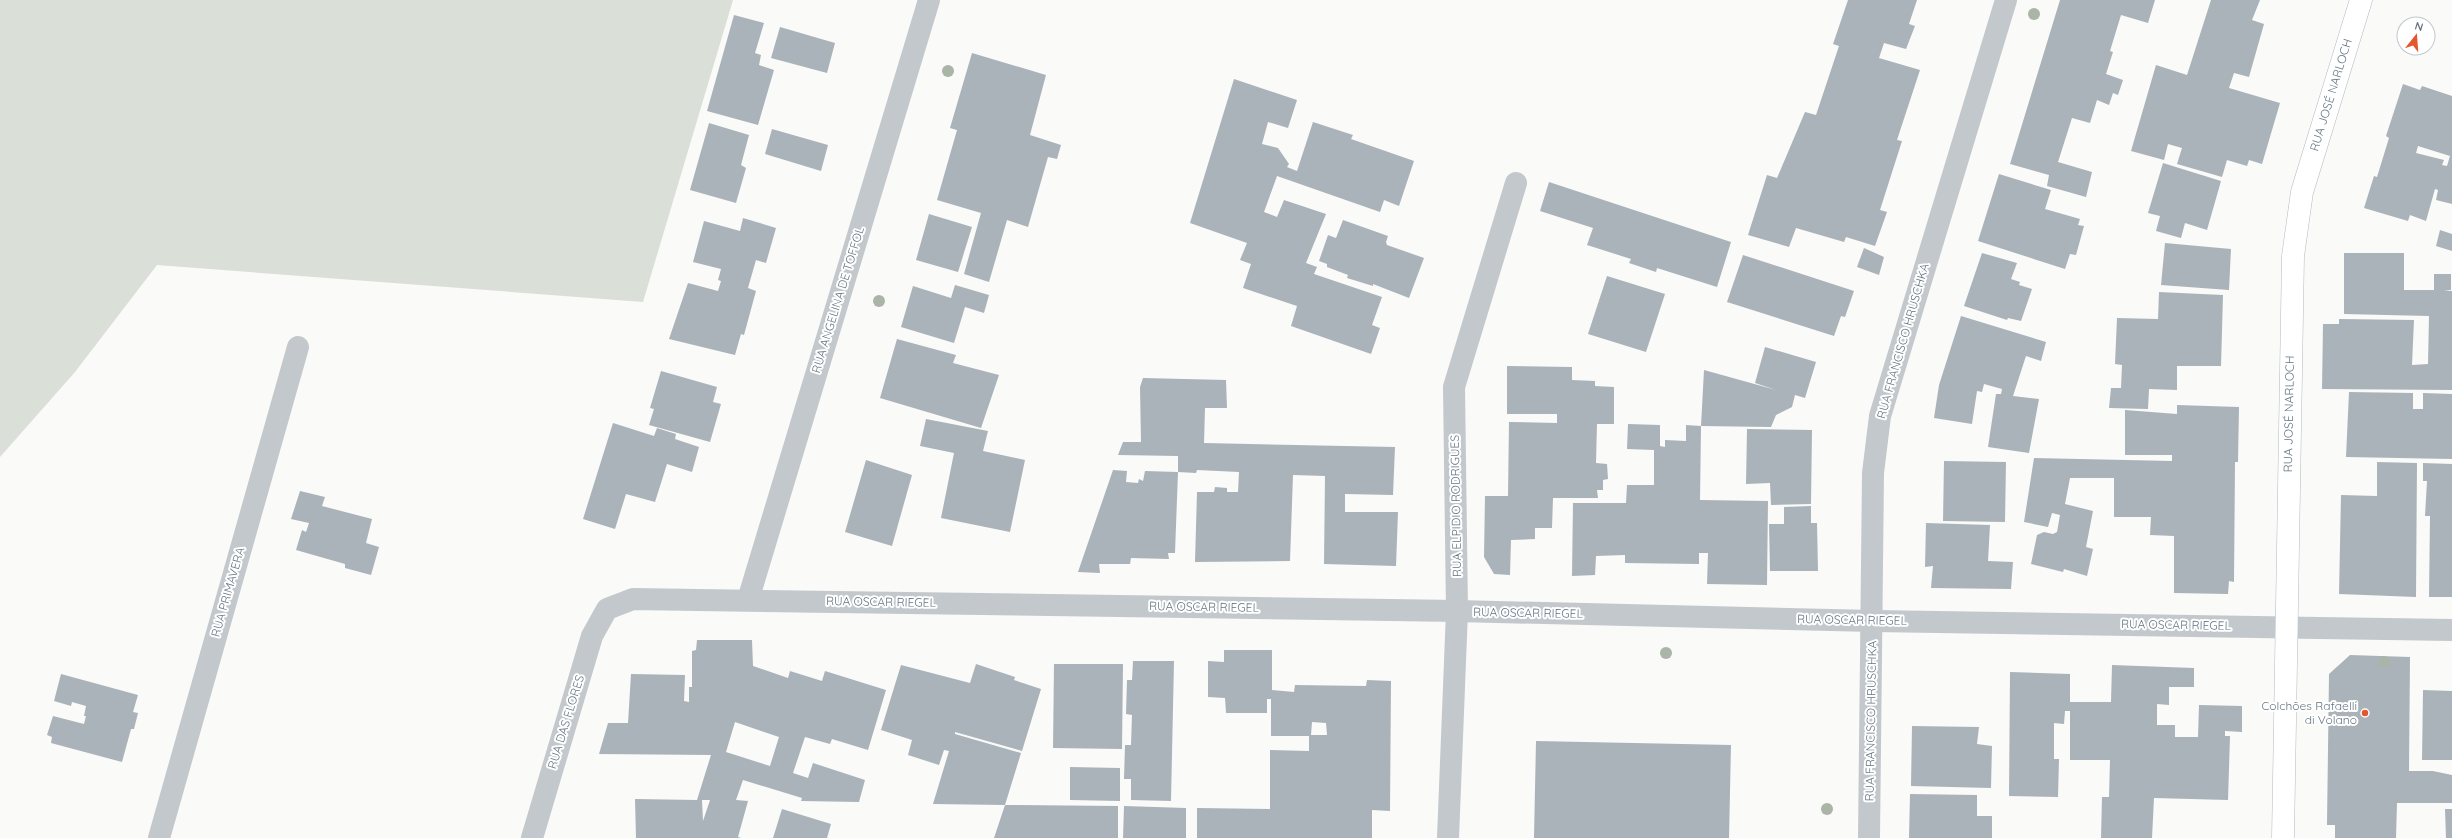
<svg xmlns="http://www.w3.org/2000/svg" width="2452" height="838" viewBox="0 0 2452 838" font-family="Quicksand,sans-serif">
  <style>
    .green { fill: #dadfd7 }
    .building { fill: #aab3b9; fill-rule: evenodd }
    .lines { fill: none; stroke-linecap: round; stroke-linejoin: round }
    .secondary-casing { stroke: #b3babf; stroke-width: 23 }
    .street { stroke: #c3c8cc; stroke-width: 22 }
    .secondary { stroke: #fff; stroke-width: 22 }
    .tree { fill: #aab4a7 }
    .poi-dot { fill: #e4572e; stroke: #fff; stroke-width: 1.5 }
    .labels { text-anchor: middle; stroke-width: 4; stroke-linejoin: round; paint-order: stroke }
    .street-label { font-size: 12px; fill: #657683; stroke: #fff }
    .poi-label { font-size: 12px; fill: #657683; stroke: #fff; text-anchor: end }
  </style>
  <rect width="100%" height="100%" fill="#fafaf8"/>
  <!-- green -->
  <path class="green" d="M0,0h733l-90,302 -486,-37 -82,107 -75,85z"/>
  <!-- building -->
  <g class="building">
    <path d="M1848,0h69l-8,24 6,2 -9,23 -22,-6 -5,15 41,12 -23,70 5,1 -22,69 7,2 -12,34 -29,-9 -2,5 -48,-14 -7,19 -41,-12 19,-60 10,3 28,-66 11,3 23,-69 -6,-2z"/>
    <path d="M2060,0h95l-7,23 -27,-8 -11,36 3,1 -7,22 17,6 -5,15 -5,-2 -4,12 -12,-5 -7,23 -18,-5 -14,44 34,10 -6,25 -39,-11 2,-11 -39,-11z"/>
    <path d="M2211,0h49l-8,20 12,4 -15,53 -15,-4 -5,15 51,15 -18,61 -13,-4 -2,6 -20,-6 -5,17 -45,-13 5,-16 -14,-4 -4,16 -33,-9 25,-86 31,10z"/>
    <path d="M734,15l30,8 -9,30 6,2 -2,10 15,5 -16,55 -51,-14z"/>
    <path d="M780,27l55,16 -8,30 -56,-15z"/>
    <path d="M972,53l74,22 -16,60 31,10 -4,14 -9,-2 -20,70 -21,-7 -18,62 -25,-8 17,-61 -44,-13 20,-70 -7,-2z"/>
    <path d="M1234,79l63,21 -9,28 -20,-6 -6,22 16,4 11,16 -2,3 10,4 16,-49 40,13 -2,4 63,22 -15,45 -15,-6 -4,12 -103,-36 -13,36 13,5 7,-17 42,14 -20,49 11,4 -3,7 68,23 -10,28 8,3 -9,26 -80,-28 6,-20 -54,-18 8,-24 -11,-4 7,-17 -57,-20z"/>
    <path d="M2403,84l17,6 2,-4 30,10v108l-16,-4 2,-10 -3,-1 -9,32 -16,-6 -2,6 -44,-13 10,-32 3,1 12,-39 -3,-2zM2418,146l32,10 -3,10 -5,-1 2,-5 -28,-7z"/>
    <path d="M709,123l40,12 -8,30 5,3 -10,35 -46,-13z"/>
    <path d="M772,129l56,16 -7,26 -56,-17z"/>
    <path d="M2163,163l58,18 -14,49 -22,-7 -4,15 -25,-7 4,-15 -12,-3z"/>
    <path d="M1999,174l52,16 -6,19 35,10 -2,6 6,1 -8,29 -6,-1 -5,15 -87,-28z"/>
    <path d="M1549,182l182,60 -14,45 -60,-19 -1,4 -27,-9 2,-4 -44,-14 6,-17 -53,-17z"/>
    <path d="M929,214l43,13 -14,45 -42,-12z"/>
    <path d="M743,218l33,10 -10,35 -10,-3 -8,28 8,3 -12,44 -3,-1 -6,21 -66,-16 19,-56 30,8 3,-10 -3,-1 3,-11 -28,-7 11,-41 36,10z"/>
    <path d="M1343,220l45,16 -2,6 1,3 37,13 -15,40 -36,-14v2l-26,-8 1,-3 -21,-8v-3l-8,-3 9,-26 8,3z"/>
    <path d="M2440,230l12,4v17l-16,-5z"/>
    <path d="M2165,243l66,6 -2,41 -68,-5z"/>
    <path d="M1864,248l20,9 -5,18 -22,-8z"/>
    <path d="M1982,253l35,10 -6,16 9,3 -1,3 13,4 -11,32 -13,-3 -1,2 -43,-14z"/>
    <path d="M2344,253h60v37h30v-16h17v16l-7,1h8v99l-130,-1 1,-65h16v-5l75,1 -2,45 16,-1 1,-48 -85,-2z"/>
    <path d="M1743,255l111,36 -9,26 -4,-1 -7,20 -107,-34z"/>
    <path d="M1607,276l58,18 -19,58 -58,-18z"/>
    <path d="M955,285l34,10 -5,18 -19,-6 -11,36 -53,-16 12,-41 38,12z"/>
    <path d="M2159,292l64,3 -2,71h-44v24l-28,-1 -1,20 -39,-1 2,-20h10l1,-23 -7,-1 2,-46 41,1z"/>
    <path d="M1961,316l85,26 -5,19 -15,-5 -13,40 26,3 -10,54 -41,-6 8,-53h5l1,-5 -18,-5 -2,8 -5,-1 -5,33 -38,-6 5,-33z"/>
    <path d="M897,339l59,16 -3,8 46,12 -18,53 -101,-30z"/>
    <path d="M1765,347l51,15 -11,36 -10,-3 -3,12 -16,8 -5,12 -70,-1 3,-56 72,20 -21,-7z"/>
    <path d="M1507,366l65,1v13l23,1v5l19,1v37h-17l-1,39 11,1 1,15 -5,1v10h-6l1,8h-45l-1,30h-17v11l-24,1 -1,35 -16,-1 -10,-17 1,-61h23l1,-74 48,1v-9h-50z"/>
    <path d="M661,371l56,16 -4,15 8,2 -11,38 -61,-17 5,-16 -4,-1z"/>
    <path d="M1143,378l83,2 1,28h-22l-1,35 191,4 -2,48 -48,-1v18h53l-2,54 -72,-2 1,-88 -32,-1 -3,86 -95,1 2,-70h17l1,-5 12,1v4h11l1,-20 -42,-2 -1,3 -18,-1v-16l-60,-1 5,-13h18l-1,-55z"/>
    <path d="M2349,392l64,1v16h10v-16l29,1v65l-106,-2z"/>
    <path d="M2177,405l62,2 -1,55h-3l-1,120 -5,-1 -1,13 -54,-1v-57l-24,-1 1,-18h-37v-39h-44l-5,26 28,7 -7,36 7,2 -6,27 -23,-7 -1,3 -32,-8 6,-29 7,-3 9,2 4,-2 3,-17 -8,-2 -4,14 -24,-5 10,-64 138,3v-6h-47v-45l52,4z"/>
    <path d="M926,419l62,12 -5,20 42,9 -15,72 -69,-14 13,-65 -34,-7z"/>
    <path d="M613,423l41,13 3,-8 19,6 -1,5 24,8 -7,25 -25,-8 -12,38 -29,-8 -11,35 -32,-10z"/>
    <path d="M1628,424l32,1v21l5,1v-7l21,1v-16l15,1 -1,74 68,1 -1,84 -60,-1 1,-31h-9v11l-74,-1v-8l-29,1 -1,19 -23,1 1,-73h53l1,-18h27v-35l-27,-1z"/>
    <path d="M1747,429l65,1 -1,74 -40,1 -1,-22 -24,1z"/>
    <path d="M866,460l46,15 -20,71 -47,-14z"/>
    <path d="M1944,461l62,1 -1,60 -62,-1z"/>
    <path d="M2377,462l40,1 -1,134 -77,-3 2,-99 36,1z"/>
    <path d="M2423,463l29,1v133h-23l1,-81h-5l2,-35h-4z"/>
    <path d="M1113,470l14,1 -1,11 12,1 1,-4 4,2 2,-10 33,1 -3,81h-7l1,6 -38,-1 -1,6h-31l1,9 -22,-1z"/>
    <path d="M300,491l25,6 -3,9 50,13 -6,24 13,4 -8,28 -26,-7v-4l-49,-14 6,-20 4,2 3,-9 -18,-4z"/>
    <path d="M1811,506v17h6l1,48h-48l-1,-47h15v-17z"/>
    <path d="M1926,523l64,2 -2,36 25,1 -2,27 -80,-1 2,-22 -8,1z"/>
    <path d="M697,640h55l1,26 35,12 2,-7 32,10 3,-10 61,19 -18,60 -36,-11 -2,5 -25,-7 -12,36 15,5 5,-15 52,17 -6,22 -58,-1 1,-3 -59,-18 -7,20 12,1 -10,36 3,1h-105l-1,-39 62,1 14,-45 -112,-1 9,-31h20l3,-49 54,1 -1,26 5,1v-15h3v-36l4,-1zM735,722l44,15 -9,29 -44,-14zM702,800h8l-7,21z"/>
    <path d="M1224,650h48v40l22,2 1,-7 71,1 1,-6 24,1 -1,130 -18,-1v28h-175v-30l73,1v-59l39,1v-15h-38v-37h-4v14h-41l-1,-15 -17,-1v-36l16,1zM1312,722l14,1 1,12h-16z"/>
    <path d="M2350,655l60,2 -1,114h24l19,4v28h-55l-1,35h-61v-13h-8l2,-151z"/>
    <path d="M1133,661h41l-3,140 -40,-1v-21h-7l1,-34h6l1,-30 -6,-1 1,-34h5z"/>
    <path d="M976,664l39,13 -1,3 27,9 -19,62 -67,-19v2l66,19 -16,52 -72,-1 16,-53 -5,-1 -5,15 -31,-10 4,-15 -31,-10 20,-65 69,18z"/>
    <path d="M1054,664h69l-1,85 -69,-1z"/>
    <path d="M2112,665l82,3v19h-25v18l-12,-1v21h18v12h23l1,-32 43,1v26l-17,-1v5h5l-2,64 -74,-2 -2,40h-51l1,-41h7l1,-37h-40v-49h-5l-1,13 -10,-1v36h5l-1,38 -49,-1 1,-124 60,2v28h41z"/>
    <path d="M61,674l77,21 -5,17 5,1 -4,16h-3l-9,33 -71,-19 1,-6 -5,-2 6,-19 31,8 2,-8h-2l2,-10 -14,-4 -1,4 -17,-5z"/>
    <path d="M2423,690l29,1v69h-30z"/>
    <path d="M1912,726l67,1 -2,17 15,2 -1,42 -80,-2z"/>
    <path d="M1536,741l195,4 -2,93h-195z"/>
    <path d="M1070,767l50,1v33l-50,-1z"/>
    <path d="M1910,794l67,1v21h15v22h-83z"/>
    <path d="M1005,805l113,1v32h-124z"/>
    <path d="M1124,806l62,2v30h-63z"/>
    <path d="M782,809l49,15 -4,14h-54z"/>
    <path d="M2445,809h7v29h-6z"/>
  </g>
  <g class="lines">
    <!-- secondary casing -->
    <g class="secondary-casing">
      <path id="secondary" d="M2283,838l10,-582 9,-64 59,-192"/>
    </g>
    <!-- street -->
    <g class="street">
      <path d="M748,600l181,-600"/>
      <path d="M159,838l139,-491"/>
      <path d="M532,838l60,-202 15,-27 26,-10 824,12 416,10 579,9"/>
      <path d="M1448,838l9,-227 -3,-224 62,-204"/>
      <path d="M1869,838l4,-365 7,-57 126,-416"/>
    </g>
    <!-- secondary -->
    <use href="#secondary" class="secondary"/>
  </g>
  <!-- trees -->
  <g class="tree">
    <circle cx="2034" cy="14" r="6"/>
    <circle cx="948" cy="71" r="6"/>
    <circle cx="879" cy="301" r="6"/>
    <circle cx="1666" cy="653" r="6"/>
    <circle cx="2384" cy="662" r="6"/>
    <circle cx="1827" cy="809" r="6"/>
  </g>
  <!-- markers -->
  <circle class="poi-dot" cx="2365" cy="713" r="4"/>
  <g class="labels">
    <!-- street labels -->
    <g class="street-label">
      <text transform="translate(2331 95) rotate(-73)" y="4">RUA JOSÉ NARLOCH</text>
      <text transform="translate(838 300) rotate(-73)" y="4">RUA ANGELINA DE TOFFOL</text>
      <text transform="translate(1903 341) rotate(-74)" y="4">RUA FRANCISCO HRUSCHKA</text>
      <text transform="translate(2289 414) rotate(-89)" y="4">RUA JOSÉ NARLOCH</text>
      <text transform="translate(1456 506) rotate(-91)" y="4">RUA ELPIDIO RODRIGUES</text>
      <text transform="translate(228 592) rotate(-74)" y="4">RUA PRIMAVERA</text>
      <text transform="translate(881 602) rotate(1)" y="4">RUA OSCAR RIEGEL</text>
      <text transform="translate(1204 607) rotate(1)" y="4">RUA OSCAR RIEGEL</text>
      <text transform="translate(1528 613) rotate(1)" y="4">RUA OSCAR RIEGEL</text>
      <text transform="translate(1852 620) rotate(1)" y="4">RUA OSCAR RIEGEL</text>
      <text transform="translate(2176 625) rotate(1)" y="4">RUA OSCAR RIEGEL</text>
      <text transform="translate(1871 721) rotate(-89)" y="4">RUA FRANCISCO HRUSCHKA</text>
      <text transform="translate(566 722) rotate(-73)" y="4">RUA DAS FLORES</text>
    </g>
    <!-- poi labels -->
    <g class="poi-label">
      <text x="2357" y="710">Colchões Rafaelli<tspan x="2357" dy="14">di Volano</tspan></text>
    </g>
  </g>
  <!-- north arrow -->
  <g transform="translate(2416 36) rotate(17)"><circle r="19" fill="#ffffff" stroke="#c1c8cd"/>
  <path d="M0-3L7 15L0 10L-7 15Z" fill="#e4572e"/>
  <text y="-6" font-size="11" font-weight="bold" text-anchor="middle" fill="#657683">N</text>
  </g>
</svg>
